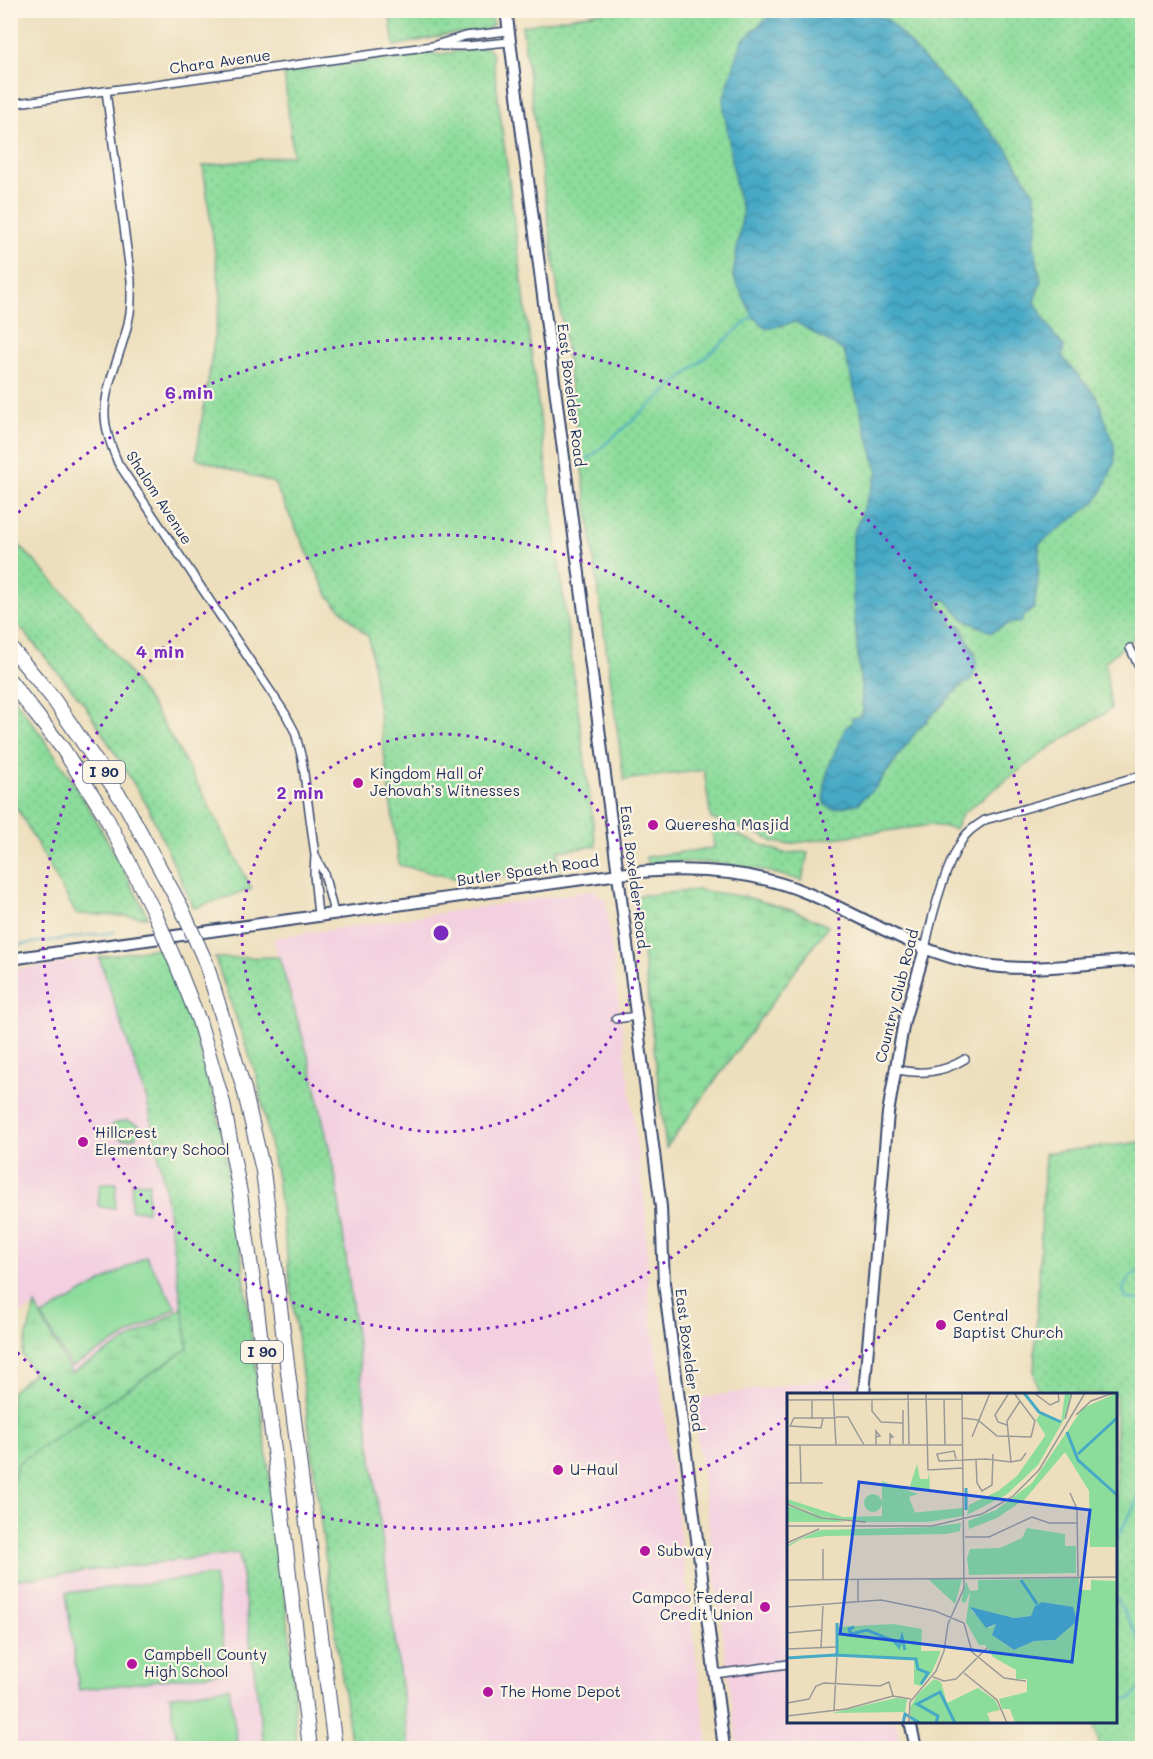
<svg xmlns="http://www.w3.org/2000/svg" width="1153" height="1759" viewBox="0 0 1153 1759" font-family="Mali,sans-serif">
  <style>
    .built { fill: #f3cfe0 }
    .grass { fill: url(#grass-dots); stroke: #54867c; stroke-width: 1.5 }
    .wetland { fill: url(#wetland-marsh); stroke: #54867c; stroke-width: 1.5 }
    .park { fill: #8cdc9b; stroke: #54867c; stroke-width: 1.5 }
    .water { fill: url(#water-waves); stroke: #306c92; stroke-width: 1.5 }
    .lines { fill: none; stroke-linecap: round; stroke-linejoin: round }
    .stream { stroke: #46a9c6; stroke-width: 2 }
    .street-casing { stroke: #3a496c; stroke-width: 10 }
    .secondary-casing { stroke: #3a496c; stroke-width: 14 }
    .highway-casing { stroke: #3a496c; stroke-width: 16 }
    .street { stroke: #fff; stroke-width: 7 }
    .secondary { stroke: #fff; stroke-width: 10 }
    .highway { stroke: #fff; stroke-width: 14 }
    .highway-bridge-casing { stroke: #3a496c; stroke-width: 16; stroke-linecap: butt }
    .highway-bridge { stroke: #fff; stroke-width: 14 }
    .ring { fill: none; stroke: #7b2cbf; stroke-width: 3; stroke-dasharray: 3 6 }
    .poi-dot { fill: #b5179e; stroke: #fcf5e5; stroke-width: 2 }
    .labels { text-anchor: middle; stroke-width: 4.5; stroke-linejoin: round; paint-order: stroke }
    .shield { fill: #fcf5e5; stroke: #5e6a86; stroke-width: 1.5 }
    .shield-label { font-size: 14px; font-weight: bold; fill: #1b2f5e }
    .street-label { font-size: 15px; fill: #1b2f5e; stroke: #fcf5e5 }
    .poi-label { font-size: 15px; fill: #1b2f5e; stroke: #fcf5e5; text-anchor: start }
    .inset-river { fill: none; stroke: #46a9c6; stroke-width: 3 }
    .inset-road { fill: none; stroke: #999997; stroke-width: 1.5 }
    .view { fill: #1d4ed8; fill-opacity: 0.15; stroke: #1d4ed8; stroke-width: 3 }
    .inset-edge { fill: none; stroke: #1b2f5e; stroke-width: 3 }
    .centre { fill: #7b2cbf; stroke: #fcf5e5; stroke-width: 3 }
    .ring-label { font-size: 18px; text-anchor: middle; font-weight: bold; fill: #7b2cbf; stroke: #fcf5e5; stroke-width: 4.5; stroke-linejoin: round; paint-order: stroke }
  </style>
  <defs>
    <pattern id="grass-dots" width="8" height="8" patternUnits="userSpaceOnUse" patternTransform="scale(1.5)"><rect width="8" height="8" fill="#8cdc9b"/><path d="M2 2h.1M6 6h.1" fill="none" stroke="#78bd88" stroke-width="1.8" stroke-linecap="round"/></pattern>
    <pattern id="wetland-marsh" width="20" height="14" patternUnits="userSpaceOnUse" patternTransform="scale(1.5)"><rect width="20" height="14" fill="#8cdc9b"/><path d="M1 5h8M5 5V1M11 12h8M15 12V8" fill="none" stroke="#78bd88"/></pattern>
    <pattern id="water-waves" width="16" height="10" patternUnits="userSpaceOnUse" patternTransform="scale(1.5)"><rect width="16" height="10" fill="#46a9c6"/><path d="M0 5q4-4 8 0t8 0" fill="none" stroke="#3a8aa4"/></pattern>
  </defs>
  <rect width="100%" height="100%" fill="#fcf5e5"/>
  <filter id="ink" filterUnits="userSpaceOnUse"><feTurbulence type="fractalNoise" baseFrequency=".0167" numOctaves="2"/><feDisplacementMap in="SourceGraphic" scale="12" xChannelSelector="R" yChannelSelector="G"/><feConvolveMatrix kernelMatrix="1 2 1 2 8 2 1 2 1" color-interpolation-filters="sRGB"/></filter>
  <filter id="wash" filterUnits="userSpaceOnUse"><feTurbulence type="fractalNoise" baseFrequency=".008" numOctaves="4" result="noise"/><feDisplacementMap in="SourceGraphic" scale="24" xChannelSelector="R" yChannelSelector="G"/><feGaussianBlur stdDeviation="1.35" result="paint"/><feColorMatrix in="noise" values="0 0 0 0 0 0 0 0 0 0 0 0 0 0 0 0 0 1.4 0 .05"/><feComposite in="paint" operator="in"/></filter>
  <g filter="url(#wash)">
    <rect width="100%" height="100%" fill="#eddfbd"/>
    <!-- built -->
    <g class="built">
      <path d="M595,890l5,7 5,1 41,318 2,74 60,458h-299l-73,-569 -26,-117 -37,-124z"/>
      <path d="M99,957l48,143 17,84 19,124 -112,65 -36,-67 -20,11 -4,-23 -1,-323z"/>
      <path d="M853,1375l1,19h-66v328h108l5,26h-163l-46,-349z"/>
      <path d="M239,1553l25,195h-253l-1,-168z"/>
    </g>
    <!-- grass -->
    <g class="grass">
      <path d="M389,11h103l1,14 -5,3v2l-43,5 -51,11z"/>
      <path d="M607,11h168l-33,30 -6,148 7,23 -10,64 63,46 48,29 34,122 -25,62v62l10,115 -5,5 1,86 4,-5 12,-10 43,-59 45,-45 13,-30 -16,-29 -9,1 -4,-15 -7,-3 -3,-6 8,-3 18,20 28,13 17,-8 14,-2v-5l12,-9 4,-28 1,-36 55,-42 3,-105 -35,-40 2,-10 -10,-12 -20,-34 7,-19 -7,-38 4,-25 -150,-198 -21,-10h275v620l-37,31 6,47 -65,41 -84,64 -7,15 -24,-4 -144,19 -14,-2 -11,-7 -51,-16 -7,-49 -80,10 -102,-754z"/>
      <path d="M486,47l6,5 104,794 -38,5 2,20 -83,8 -7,3 -71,-17 -30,-227 -40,-41 -55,-114 -78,-25 25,-162 -18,-130 90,-11 -9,-82 150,-21 1,3z"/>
      <path d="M10,536c48,48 94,100 133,157 42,62 74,129 109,196l-58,19 -47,-103 -62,-100 -74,-89z"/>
      <path d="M11,695c55,68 97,144 137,222l-72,-3 -55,-99 -10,-15z"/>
      <path d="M712,827l8,1 63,25 25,-1 -6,29c-57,-18 -96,-21 -155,-18l-1,-6 68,-9z"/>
      <path d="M163,947l29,76 24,84 19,98 57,449 4,94h-32l-25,-195 -228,27v-90l6,-26 171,-116 -24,-164 -17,-84 -48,-143z"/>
      <path d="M279,957l31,105 26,117 73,569h-57l-21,-147 -54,-422 -20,-102 -42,-119z"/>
      <path d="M1142,1142v606h-42l-6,-26h22v-328h-78l-4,-22 11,-219z"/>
    </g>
    <!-- wetland -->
    <g class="wetland">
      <path d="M698,890l48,7 49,14 33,15 -162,222 -30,-252z"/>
      <path d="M35,1305l36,68 112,-65 5,40 -171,116 -6,26v-98l22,-19 -11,-18z"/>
    </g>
    <!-- park -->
    <g class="park">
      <path d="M127,1120l12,5 2,6c-7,10 -18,9 -28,4l-3,-6 3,-5z"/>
      <path d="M132,1182l17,1 -2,28 -16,-1z"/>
      <path d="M102,1183h14l-1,25 -14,-1 -3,-2 2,-20z"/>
      <path d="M146,1256l30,52 -105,59 -29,-51z"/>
      <path d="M214,1575l13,97 -148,18 -13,-97z"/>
      <path d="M229,1687l9,61h-60l-8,-52z"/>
    </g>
    <!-- water -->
    <path class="water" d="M775,11h92l21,9 119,129 28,46 3,24 -4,25 7,38 -7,19 20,34 10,12 -2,10 35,40 17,48 1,16 -12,29 -9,13 -55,41 -1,36 -4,28 -11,9 -1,5 -14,2 -17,8 -28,-13 -18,-20 -8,3 3,6 7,3 6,6 -2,8h9c7,24 26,30 10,57l-7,2 -45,45 -43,59 -12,10 -4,5 -26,6 -8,-4c-4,-29 10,-53 21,-78l6,-4v-5l6,-1 5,-5 -10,-115v-62l25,-62 -34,-122 -48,-29 -30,7 -13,-13 -20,-40 10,-64 -7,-23 -13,-89 19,-59z"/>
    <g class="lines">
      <!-- stream -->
      <g class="stream">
        <path d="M588,459l165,-143"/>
        <path d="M10,946l105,-14"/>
        <path d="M1142,1269l-12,8 -7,12 3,10 16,1"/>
        <path d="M1116,1540l22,-41 4,-42"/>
        <path d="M1116,1597l24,43 2,12"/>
        <path d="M1116,1696l15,3 11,-14"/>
      </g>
    </g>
  </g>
  <g filter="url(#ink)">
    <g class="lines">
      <!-- street casing -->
      <g class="street-casing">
        <g id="street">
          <path d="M441,46h26l42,-4"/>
          <path d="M106,91l25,189c0,13 1,26 -2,38 -5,31 -22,59 -24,91 -1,19 6,37 13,54l167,250 10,19 7,27 13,96 -1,20 4,40"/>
          <path d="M10,104l422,-58 33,-10 43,-5"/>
          <path d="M1130,648l12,25"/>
          <path d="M316,857l8,16 10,40"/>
          <path d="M925,949c7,-33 19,-79 36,-107 5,-10 15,-16 24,-22l157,-45"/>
          <path d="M616,1019l20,-3"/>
          <path d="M894,1069c27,6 48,4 71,-10"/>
          <path d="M715,1674l73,-10"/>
        </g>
      </g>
      <!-- secondary casing -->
      <g class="secondary-casing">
        <g id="secondary">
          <path d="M506,10l155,1197 3,76 60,465"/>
          <path d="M10,959l609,-85c62,-7 130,-6 188,19 58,24 110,60 172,71 54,10 109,-2 163,-4"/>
          <path d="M864,1394l24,-281 16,-92 21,-72"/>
          <path d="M910,1722l6,26"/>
        </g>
      </g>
      <!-- highway casing -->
      <g class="highway-casing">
        <g id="highway">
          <path d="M10,647l42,50 73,107 56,103"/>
          <path d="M10,681l53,68 42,66 50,99"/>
          <path d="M176,963l23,58 24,82 17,90 16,108 54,447"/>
          <path d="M206,963l38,126 19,82 72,577"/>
        </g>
      </g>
      <!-- street -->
      <use href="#street" class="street"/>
      <!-- secondary -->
      <use href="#secondary" class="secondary"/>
      <!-- highway -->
      <use href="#highway" class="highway"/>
      <!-- highway-bridge casing -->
      <g class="highway-bridge-casing">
        <g id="highway-bridge">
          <path d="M181,907l25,56"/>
          <path d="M155,914l21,49"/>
        </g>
      </g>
      <!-- highway-bridge -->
      <use href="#highway-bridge" class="highway-bridge"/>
    </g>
  </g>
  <!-- distance rings -->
  <g class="ring">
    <circle cx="441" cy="933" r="199"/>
    <circle cx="441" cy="933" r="398"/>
    <path d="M787 1418A596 596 0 0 1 12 1347M12 519A596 596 0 1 1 820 1393"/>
  </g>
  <!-- markers -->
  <g class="poi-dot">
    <circle cx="358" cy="783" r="6"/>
    <circle cx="653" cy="825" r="6"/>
    <circle cx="83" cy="1142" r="6"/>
    <circle cx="941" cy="1325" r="6"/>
    <circle cx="558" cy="1470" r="6"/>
    <circle cx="645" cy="1551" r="6"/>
    <circle cx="765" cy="1607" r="6"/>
    <circle cx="132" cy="1664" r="6"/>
    <circle cx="488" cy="1692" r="6"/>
  </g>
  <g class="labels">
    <!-- shield labels -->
    <g class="shield">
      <rect x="83" y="761" width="42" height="22" rx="4.5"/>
      <rect x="241" y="1341" width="42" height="22" rx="4.5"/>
    </g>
    <g class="shield-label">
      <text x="104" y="777">I 90</text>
      <text x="262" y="1357">I 90</text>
    </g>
    <!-- street labels -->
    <g class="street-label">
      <text transform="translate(220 62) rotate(-8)" y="5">Chara Avenue</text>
      <text transform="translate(571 395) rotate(83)" y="5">East Boxelder Road</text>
      <text transform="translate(159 498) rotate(57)" y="5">Shalom Avenue</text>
      <text transform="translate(528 871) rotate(-8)" y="5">Butler Spaeth Road</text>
      <text transform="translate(634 877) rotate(83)" y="5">East Boxelder Road</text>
      <text transform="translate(897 996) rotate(-76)" y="5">Country Club Road</text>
      <text transform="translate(689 1360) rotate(83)" y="5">East Boxelder Road</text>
    </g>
    <!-- poi labels -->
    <g class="poi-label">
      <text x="370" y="779">Kingdom Hall of<tspan x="370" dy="17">Jehovah’s Witnesses</tspan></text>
      <text x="665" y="830">Queresha Masjid</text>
      <text x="95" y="1138">Hillcrest<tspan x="95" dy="17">Elementary School</tspan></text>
      <text x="953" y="1321">Central<tspan x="953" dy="17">Baptist Church</tspan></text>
      <text x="570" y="1475">U-Haul</text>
      <text x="657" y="1556">Subway</text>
      <text x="753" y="1603" text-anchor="end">Campco Federal<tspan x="753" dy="17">Credit Union</tspan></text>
      <text x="144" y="1660">Campbell County<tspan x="144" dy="17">High School</tspan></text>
      <text x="500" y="1697">The Home Depot</text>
    </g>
  </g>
  <!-- overview -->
  <g transform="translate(787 1393)">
    <rect width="330" height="330" fill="#eddfbd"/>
    <path d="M278,0h7l-5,21 -29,51 -32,30 -39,20 2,-10 29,-14 19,-15 37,-53h7zM330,0v154h-27l-1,-56 -24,-39 -40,47 -28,19 -28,11 -1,-8 28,-11 36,-27 51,-75zM95,93l15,3 13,24 53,-5v8l-35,6h-60l-38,-3 -43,-16v-4l56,18 39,-1zM0,113l58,16h-58zM174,130l-1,8 -14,3 -119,2 -25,3 -15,8v-2l33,-15 111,-3zM240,135l38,6v12h11v27l-107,2 -2,-17 3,-9 30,-1 22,-10zM292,185v12h12v133h-76l-5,-14h-8l-3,-10 28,-7v-13h-11v-9l-23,-13 -8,-12h-6l-13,-23 4,-30 -5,11 -4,-2 5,-20 4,10 8,-1v-10zM255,209l12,2 1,36 -21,1 -20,9 -22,-15 4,-11 -7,4 -18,-18 43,8 17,-2zM106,231l29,5 -1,22h20l-9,21 -11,14 -7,-2v-25l-78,-5 1,-27zM147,286l7,3 6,21 31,-15 17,12 5,10 -13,3 4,10h-80l-1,-15 7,-13zM109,305l11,1 -2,13 -73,1z" fill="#8cdc9b" fill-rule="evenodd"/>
    <path d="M95,88l36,13 -9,3 6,16h-5l-13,-24 -15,-3zM141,186h34l-7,25z" fill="#8cdc9b"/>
    <path d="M253,21l15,4 6,6 -7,-1 -8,13 -10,-16zM130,71l3,15h8l1,-7 1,18 -15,1 -5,-5zM77 110a9 9 0 1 1 18 0a9 9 0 1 1-18 0ZM304,187l26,1v142h-26z" fill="#8cdc9b"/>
    <path d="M255,209l31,5 4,14 -22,19 -21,1 -20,9 -22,-15 4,-11 -10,4 -16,-21 44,11 17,-2 4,-10z" fill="#46a9c6"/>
    <path class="inset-river" d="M237,0l15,19 22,10M280,39l11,28 39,35M291,61l39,-36M179,95v22M234,187l16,24M50,230v31M67,234l-5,2 2,5 16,-4 27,11 5,6 3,-10 3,13M0,265l48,-3 81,4 2,10 10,4 -7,11M116,330l2,-9 15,9M149,330l2,-7 -21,-12 23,-12 15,31"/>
    <path class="inset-road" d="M46,0l3,52M121,0l1,52M139,0l2,77 35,-2M247,0l16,12 9,-4 -1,-8M157,6l1,46M0,7l175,-1M85,7v11l9,11 22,1M116,17v34M289,22l15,-14 22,-8M49,24h12l16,28M36,25l-2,10 -31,-2 4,-8h42M175,25l16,2 19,16 34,1 4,-16 -21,-28M25,26v-19M278,26l7,-26M220,32l-9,-3 -3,-7 14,-22M89,44l4,-1 -4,-5v14M185,44l18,-44M0,52h176M13,52l1,38M103,52v-11l3,3 -3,1M169,66l-2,-8 -17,3 2,7 47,-2 25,3 10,-2 5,-7M189,66l1,24 5,8 10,-6 1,-31M224,69l-4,-41 13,-20M0,90h36M283,100l7,16 1,67M0,111l34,14 45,4M0,133h145l50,-12 30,-17 27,-27 46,-77M178,144h24l43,-20 17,6h28M0,150l32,-14M36,186v-30M0,187l330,-3M71,208v-22M0,214l94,-7 54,11 29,12 8,29 32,26 22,3M0,240l34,-3M34,255l2,-44M0,256l49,-2M177,280l33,27 10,23M146,284l11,4 12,-2 31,-31M0,310l22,-4 7,-13 8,-3 56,3 9,-4 4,14M47,317l3,-53M0,323l59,-7 47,-13 18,3M122,330l1,-21 26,-31 8,-20 4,-27 16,-36 -2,-195"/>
    <path class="view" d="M72,89l231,28 -18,152 -232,-28z"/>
    <rect width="330" height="330" class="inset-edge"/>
  </g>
  <circle cx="441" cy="933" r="9" class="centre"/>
  <g class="ring-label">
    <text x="189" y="399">6 min</text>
    <text x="160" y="658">4 min</text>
    <text x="300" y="799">2 min</text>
  </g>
  <!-- margin -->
  <rect width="1153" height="1759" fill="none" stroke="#fcf5e5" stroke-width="36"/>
</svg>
